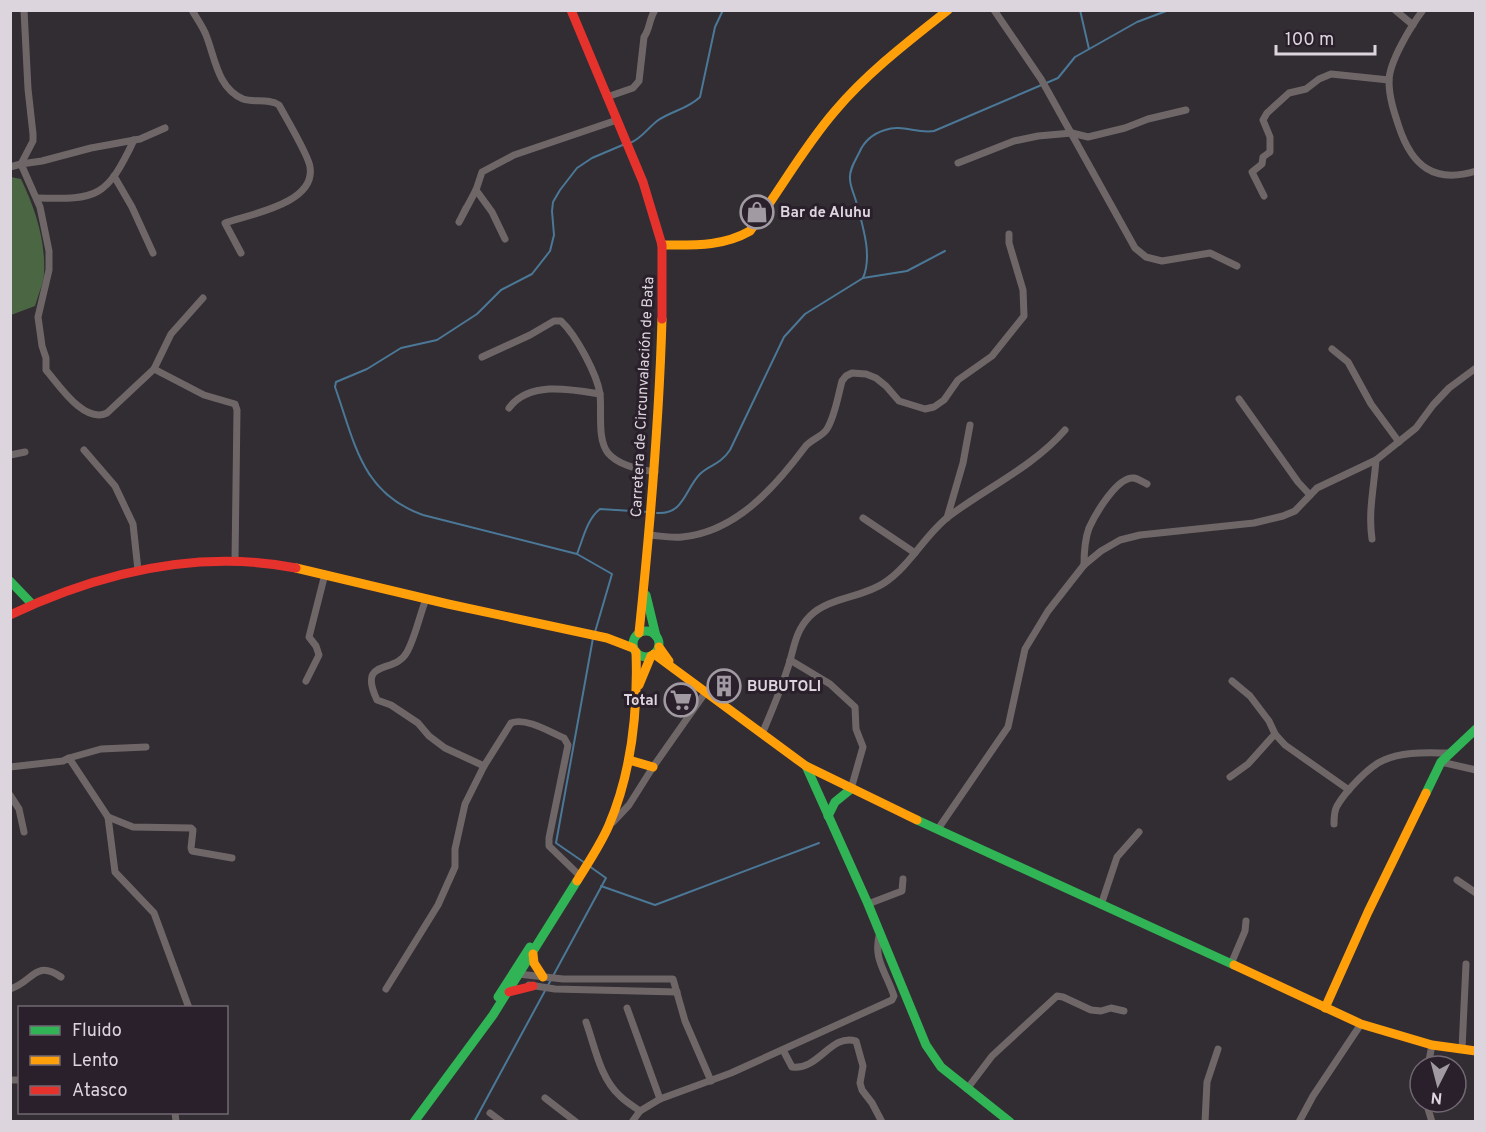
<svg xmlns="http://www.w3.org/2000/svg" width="1486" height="1132" viewBox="0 0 1486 1132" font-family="Overpass,sans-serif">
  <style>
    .forest { fill: #4a6643 }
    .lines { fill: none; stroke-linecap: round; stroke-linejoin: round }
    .stream { stroke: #4b7896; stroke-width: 2 }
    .street { stroke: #6f6767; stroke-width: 7 }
    .fast { stroke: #30b455; stroke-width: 9 }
    .slow { stroke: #ff9f0a; stroke-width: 9 }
    .jam { stroke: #e5322d; stroke-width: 9 }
    .labels { text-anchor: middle; stroke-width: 6; stroke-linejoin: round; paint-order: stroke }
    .poi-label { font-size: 15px; font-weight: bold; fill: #ddd5de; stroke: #2a202c; text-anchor: start }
    .street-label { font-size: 15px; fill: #ddd5de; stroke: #2a202c }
  </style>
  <rect width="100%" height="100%" fill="#322c33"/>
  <!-- forest -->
  <path class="forest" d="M11,177l10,2c14,29 25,62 23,95 -1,10 -6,22 -9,32l-24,9z"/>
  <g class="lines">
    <!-- stream -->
    <g class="stream">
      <path d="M1080,10l9,39"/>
      <path d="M630,143c11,-4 18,-15 27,-22 14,-10 31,-12 43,-24l15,-70 8,-17"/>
      <path d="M863,278l44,-7 38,-20"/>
      <path d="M657,513c27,2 28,-24 43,-39 10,-10 19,-8 30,-24l54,-113 21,-23 58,-36c10,-23 -1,-54 -7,-77 -2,-7 -6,-15 -6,-22 -1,-9 5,-18 9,-26 5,-12 13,-19 26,-23 17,-6 32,4 49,1l124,-53 17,-21 62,-35 32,-12"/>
      <path d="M577,554l-154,-39c-62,-22 -68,-72 -88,-128l1,-5 31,-13 34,-21 36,-8 40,-26 24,-24 31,-16 18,-23 4,-16 -2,-24 1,-9 7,-12 17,-22 15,-10 33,-14"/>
      <path d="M595,632l17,-58 -35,-20c6,-15 10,-35 23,-45l48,3"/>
      <path d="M585,863l-29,-20 37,-205"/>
      <path d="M601,886l54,19 164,-62"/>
      <path d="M474,1122l132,-244 -17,-12"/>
    </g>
    <!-- street -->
    <g class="street">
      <path d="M192,10c5,9 11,17 14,25 9,22 11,53 37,64 11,4 26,-1 36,6 7,13 30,51 31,62 6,36 -59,47 -85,56l16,30"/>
      <path d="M994,10l47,69 94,169 11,9 16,4 48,-8 27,13"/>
      <path d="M1395,10l18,15"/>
      <path d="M1423,10c-12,16 -34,52 -34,71 0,16 5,31 10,46 13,39 35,57 77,44"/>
      <path d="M607,97l26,-9 6,-7 5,-44c6,-8 5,-18 11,-27"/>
      <path d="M165,128l-25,11 -49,9 -49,13 -21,3 19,43 9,44v19l-11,47 4,29 4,12v12c13,15 38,54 61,43l47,-44 17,-35 32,-36"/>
      <path d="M958,163l56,-22 24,-5 34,-3 16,4 37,-9 23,-9 38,-9"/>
      <path d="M10,167l11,-3 12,-23v-7l-5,-45 -4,-79"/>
      <path d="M114,176l18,31 21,46"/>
      <path d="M476,190l16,22 13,27"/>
      <path d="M1264,196l-12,-24 10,-8 1,-7 7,-5v-15l-7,-17 4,-7 22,-20 17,-4 13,-10 12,-5 58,6"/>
      <path d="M37,198c61,2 70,-1 97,-58"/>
      <path d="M466,208l-7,14 17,-32 6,-18 32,-17 103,-35"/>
      <path d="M1332,349l16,13 23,42 28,38"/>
      <path d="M482,357l48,-22 24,-14h7c15,14 36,53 39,73 2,18 -3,45 8,59 11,13 31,16 47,19"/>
      <path d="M154,369l50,26 31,9 2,6 -2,151"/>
      <path d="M1239,399l59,83 12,13"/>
      <path d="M509,408c20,-27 61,-19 91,-14"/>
      <path d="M84,450l31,36 18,38 5,46"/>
      <path d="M10,455l15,-3"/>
      <path d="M863,518l52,35"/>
      <path d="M947,518l16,-55 7,-38"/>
      <path d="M649,535c11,1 22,3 33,2 54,-5 93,-50 123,-90 6,-8 17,-10 22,-18 8,-13 11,-33 15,-48l4,-5 6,-3 14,1 10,4 10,8 13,15 26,8 9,-2 10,-7 14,-20 34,-24 32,-40 -1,-26 -14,-47v-9"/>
      <path d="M1372,539c-4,-27 2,-52 4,-79l40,-32 17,-23 16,-17 27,-20"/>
      <path d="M1084,565c0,-11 1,-26 5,-37 6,-13 28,-52 45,-50 4,1 9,4 13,6"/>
      <path d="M426,599c-6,15 -11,39 -19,53 -12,23 -50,5 -30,48l14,5 27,18 11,13 16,12 39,18"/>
      <path d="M790,660l40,24 25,23 1,22 7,18 -12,42"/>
      <path d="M306,681l13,-26 -3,-9 -7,-9 16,-63"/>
      <path d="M1232,681l18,15 19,25 6,13 10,11 64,45"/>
      <path d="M762,734c9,-21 18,-42 25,-64 7,-19 7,-38 23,-54 19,-19 52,-18 74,-33 26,-17 40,-47 64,-66 38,-29 85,-50 117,-87"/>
      <path d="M69,758l32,-9 45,-2"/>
      <path d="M1441,762l35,8"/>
      <path d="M10,767l53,-6 6,-3 39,59 7,55 39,41 35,95"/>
      <path d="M1230,777l18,-13 27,-30"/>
      <path d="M10,795l9,14 5,23"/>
      <path d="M108,817l25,10 58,1 2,2 -2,18 1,3 40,7"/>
      <path d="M613,822l16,-17 24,-38 52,-74"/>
      <path d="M1334,824c0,-6 0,-13 3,-18 8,-14 32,-40 47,-46 20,-9 44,-7 65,-7"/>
      <path d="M938,829l70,-102 17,-78 23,-38 36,-46 17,-14 19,-11 20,-5 114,-12 29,-7 12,-5 22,-23 59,-28"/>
      <path d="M1457,880l19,13"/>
      <path d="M868,904l34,-13 1,-12"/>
      <path d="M1101,905l16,-48 22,-25"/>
      <path d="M1231,964l14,-33 1,-10"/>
      <path d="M518,974l45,5h110l12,42 26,60"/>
      <path d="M529,985l26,4 122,3"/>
      <path d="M10,989c23,-7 25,-30 51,-12"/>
      <path d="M386,989l52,-84 17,-38v-18l10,-45 19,-38 27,-43c15,-6 39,9 53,15l4,7 -19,93v8l30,29"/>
      <path d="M627,1008l33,91"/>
      <path d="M586,1022c9,25 14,56 34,74 6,6 13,10 20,15"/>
      <path d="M1462,1049l4,-85"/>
      <path d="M783,1050l9,17c26,4 39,-34 64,-26l7,25 -3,17 2,7 10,13 10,19"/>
      <path d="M1428,1066l4,-21"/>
      <path d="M10,1080h10"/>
      <path d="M967,1089l25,-33 65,-60 6,1 28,13 10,1 10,-3 13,3"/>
      <path d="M545,1098l31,24"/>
      <path d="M1426,1102l6,20"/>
      <path d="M175,1112l1,10"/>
      <path d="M490,1113l12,9"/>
      <path d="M632,1122l8,-11 20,-12 71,-26 161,-73 2,-4c-8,-25 -22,-37 -14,-64"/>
      <path d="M1205,1122l2,-40 11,-33"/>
      <path d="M1299,1122l14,-26 48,-72"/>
    </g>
    <!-- fast -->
    <g class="fast">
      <path d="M10,581l22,23"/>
      <path d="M646,595l10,41"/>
      <circle cx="646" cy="644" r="13"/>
      <path d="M806,766l62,138 58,141 15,22 69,55"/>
      <path d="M1426,793l15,-31 35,-33"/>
      <path d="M828,816l7,-14 16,-13"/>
      <path d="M917,820l317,145"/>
      <path d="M498,997l32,-50"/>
      <path d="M414,1122l79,-107 84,-134"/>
    </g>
    <!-- slow -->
    <g class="slow">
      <path d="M662,245c31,0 60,2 88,-14 29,-39 53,-83 85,-120 33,-39 74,-70 113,-101"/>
      <path d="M296,568l152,36 159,34 26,10"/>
      <path d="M639,633c11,-105 20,-209 23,-314"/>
      <path d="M659,647l10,14"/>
      <path d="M654,654l152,112 111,54"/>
      <path d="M639,685l12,-29"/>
      <path d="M629,760l24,7"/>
      <path d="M577,881c11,-18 24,-37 32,-56 23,-54 29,-115 27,-173"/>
      <path d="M533,954l1,9 9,14"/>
      <path d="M1234,965l127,59 71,21 44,6"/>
      <path d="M1325,1008l43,-96 58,-119"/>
    </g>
    <!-- jam -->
    <g class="jam">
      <path d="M571,10l72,172 19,63v74"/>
      <path d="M10,615c89,-42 188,-66 286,-47"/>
      <path d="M509,992l24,-6"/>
    </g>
  </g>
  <!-- icons -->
  <defs>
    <g id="shop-ring" transform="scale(1.725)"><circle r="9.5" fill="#2a202c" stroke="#a19aa2" stroke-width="1.5"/><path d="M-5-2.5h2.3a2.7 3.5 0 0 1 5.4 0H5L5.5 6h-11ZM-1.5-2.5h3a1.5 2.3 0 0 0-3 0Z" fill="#a19aa2"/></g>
    <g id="building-ring" transform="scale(1.725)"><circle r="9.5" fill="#2a202c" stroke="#a19aa2" stroke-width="1.5"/><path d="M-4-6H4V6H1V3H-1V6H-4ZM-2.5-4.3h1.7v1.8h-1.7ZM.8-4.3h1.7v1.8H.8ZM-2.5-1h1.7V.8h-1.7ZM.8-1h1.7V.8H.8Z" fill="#a19aa2"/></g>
    <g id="supermarket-ring" transform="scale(1.725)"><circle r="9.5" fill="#2a202c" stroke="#a19aa2" stroke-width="1.5"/><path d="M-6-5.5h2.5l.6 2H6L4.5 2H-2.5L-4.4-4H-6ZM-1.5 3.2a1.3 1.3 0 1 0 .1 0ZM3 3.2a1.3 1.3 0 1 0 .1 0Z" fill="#a19aa2"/></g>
  </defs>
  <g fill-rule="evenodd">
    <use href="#shop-ring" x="757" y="212"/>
    <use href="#building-ring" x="724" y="686"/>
    <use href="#supermarket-ring" x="681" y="700"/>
  </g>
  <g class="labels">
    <!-- poi labels -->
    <g class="poi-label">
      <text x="780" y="217">Bar de Aluhu</text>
      <text x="747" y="691">BUBUTOLI</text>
      <text x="658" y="705" text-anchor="end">Total</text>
    </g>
    <!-- street labels -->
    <g class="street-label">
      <text transform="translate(642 397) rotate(-87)" y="5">Carretera de Circunvalación de Bata</text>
    </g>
  </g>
  <!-- border -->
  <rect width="1486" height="1132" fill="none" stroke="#ddd5de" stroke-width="24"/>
  <!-- legend -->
  <rect x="18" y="1006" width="210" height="108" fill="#2a202c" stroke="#726873" stroke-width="1.5"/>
  <rect x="30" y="1026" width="30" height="9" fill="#30b455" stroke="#726873" stroke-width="1.5"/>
  <text x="72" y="1036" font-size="18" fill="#ddd5de">Fluido</text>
  <rect x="30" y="1056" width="30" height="9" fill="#ff9f0a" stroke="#726873" stroke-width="1.5"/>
  <text x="72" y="1066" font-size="18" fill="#ddd5de">Lento</text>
  <rect x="30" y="1086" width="30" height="9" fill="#e5322d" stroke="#726873" stroke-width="1.5"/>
  <text x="72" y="1096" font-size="18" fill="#ddd5de">Atasco</text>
  <!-- north arrow -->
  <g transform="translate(1438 1084) rotate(186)"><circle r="28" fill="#2a202c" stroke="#726873" stroke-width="1.5"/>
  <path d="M0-4.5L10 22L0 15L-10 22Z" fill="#a19aa2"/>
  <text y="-9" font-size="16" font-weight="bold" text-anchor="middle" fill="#ddd5de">N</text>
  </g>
  <!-- scale -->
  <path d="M1276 45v9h99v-9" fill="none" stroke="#ddd5de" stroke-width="3"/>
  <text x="1285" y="45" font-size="18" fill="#ddd5de" stroke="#2a202c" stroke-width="4.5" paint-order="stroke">100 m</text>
</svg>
